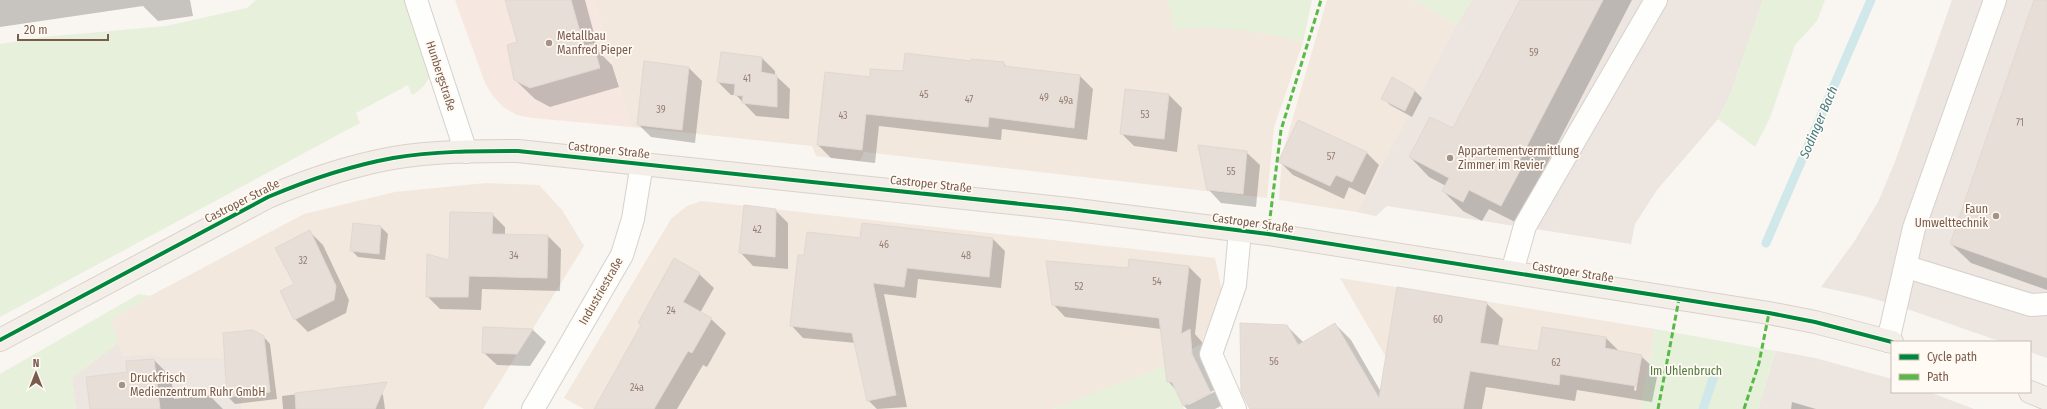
<svg xmlns="http://www.w3.org/2000/svg" width="2047" height="409" viewBox="0 0 2047 409" font-family="'Fira Sans Condensed',sans-serif">
  <style>
    .residential { fill: #f2e8de }
    .commercial { fill: #f6e8e1 }
    .industrial { fill: #ede5e0 }
    .green { fill: #e7f0db }
    .shadow { fill: #0003; fill-rule: evenodd }
    .lines { fill: none; stroke-linecap: round; stroke-linejoin: round }
    .stream { stroke: #d0e8ea; stroke-width: 9 }
    .building { fill: #e6ded7; stroke: #e2d8d2 }
    .minor-casing { stroke: #d7d1cb; stroke-width: 24 }
    .major-casing { stroke: #dad1cc; stroke-width: 24 }
    .minor { stroke: #fefefd; stroke-width: 22 }
    .major { stroke: #f3eee8; stroke-width: 22 }
    .quiet { stroke: #58b947; stroke-width: 3; stroke-dasharray: 6 3; stroke-linecap: butt }
    .cycleway-casing { stroke: #fffaf3; stroke-width: 6 }
    .cycleway { stroke: #00873e; stroke-width: 4 }
    .poi-dot { fill: #a69286; stroke: #fffaf3; stroke-width: 1.5 }
    .labels { text-anchor: middle; stroke-width: 3.5; stroke-linejoin: round; paint-order: stroke }
    .number-label { font-size: 10px; fill: #977e72 }
    .poi-label { font-size: 12px; fill: #7a5c4d; stroke: #fffaf3; text-anchor: start }
    .street-label { font-size: 12px; fill: #7a5c4d; stroke: #fffaf3 }
    .park-label { font-size: 12px; fill: #537a41; stroke: #fffaf3 }
    .water-label { font-size: 13px; font-style: italic; fill: #437c86; stroke: #fffaf3 }
  </style>
  <rect width="100%" height="100%" fill="#f9f5f0"/>
  <!-- residential -->
  <g class="residential">
    <path d="M594,0h574l7,30 20,-3 36,1 44,7 28,7 -29,85 -7,71 -403,-46 -4,9 -44,-5 -4,-10 -181,-19z"/>
    <path d="M1327,0h86l44,24 -100,188 -78,-12 3,-45z"/>
    <path d="M486,183l53,2 23,25 22,36 -101,163h-241l-2,-13 -76,-38 -12,-4 -31,2 -10,-36 39,-24 154,-82 91,-22z"/>
    <path d="M701,201l514,57 7,33 -21,53 -9,5v5l-27,13 -112,42h-469l-20,-11 107,-179 16,-13z"/>
    <path d="M1340,278l315,51 -14,80h-225z"/>
  </g>
  <!-- commercial -->
  <path class="commercial" d="M455,0h139l37,127 -99,-9 -15,-3 -14,-8 -10,-11 -8,-13z"/>
  <!-- industrial -->
  <g class="industrial">
    <path d="M1472,0h291l-33,95 -12,24 -61,71 -22,34 -4,20 -244,-38 -11,10 -19,-4 100,-188z"/>
    <path d="M1952,0h95v358l-17,-6v-10h-28l-89,-31 -45,-14 -47,-10 33,-45 25,-42 17,-41z"/>
    <path d="M118,343l4,13 30,-2 12,4h61l13,12 4,39h-166l-4,-31z"/>
    <path d="M1776,351l39,7 77,21v13h37l45,17h-216z"/>
  </g>
  <!-- green -->
  <g class="green">
    <path d="M256,0h153l22,72c-3,11 -9,17 -19,23l-4,-10 -52,28 4,10 -360,194v-273l44,-7 122,-11 81,-18z"/>
    <path d="M1168,0h144l-9,42c-42,-10 -85,-18 -129,-12z"/>
    <path d="M1413,0h59l-15,24z"/>
    <path d="M1763,0h62l-8,21 -22,24 -25,73 -15,29 -37,-28 12,-24z"/>
    <path d="M139,294l11,2 -39,24 7,23 -46,35 4,31h-76v-35z"/>
    <path d="M1655,329l121,22 -18,58h-117z"/>
    <path d="M1165,366l19,43h-131z"/>
  </g>
  <!-- shadow -->
  <g class="shadow">
    <path d="M0,0h190l3,16 -35,5 -15,-15 -143,21z"/>
    <path d="M506,0h79l14,52 13,13 7,22 -69,20 -15,-8 -20,-19 4,-37z"/>
    <path d="M1521,0h111l-94,181 3,4 -20,40 -32,-16 -7,12 -19,-10 -20,-20 3,-5 -17,-9 -19,-20 44,-27z"/>
    <path d="M2035,0h12v290l-76,-27 -20,-19z"/>
    <path d="M722,53l40,5 13,13v4l15,14 -1,30 -33,-3 -20,-21h-5l-13,-13z"/>
    <path d="M972,62l31,1 5,5 72,8 13,13 -6,51 -85,-11 -1,11 -122,-14 -4,37 -44,-5 -13,-13 52,-67z"/>
    <path d="M689,68l13,13 -7,62 -44,-6 -13,-13z"/>
    <path d="M1393,79l22,12 7,7 -10,19 -22,-12 -7,-7z"/>
    <path d="M1126,90l43,5 13,13 -5,44 -43,-6 -13,-13z"/>
    <path d="M1246,152l14,13 -4,42 -35,-4 -13,-14z"/>
    <path d="M1366,152l13,13 -14,30 -16,-8 -5,12 -51,-24 -13,-13z"/>
    <path d="M775,210l13,13v46l-35,-3 -13,-14z"/>
    <path d="M492,214l13,13v8l43,1 13,13 -1,42 -78,-2 -1,21 -41,-1 -13,-13 23,-35z"/>
    <path d="M381,227l7,7 -3,26 -27,-3 -7,-7z"/>
    <path d="M310,232l13,13 26,55 -3,13 -38,19 -13,-13 -13,-27 13,-7z"/>
    <path d="M861,239h132l12,12 -4,37 -83,-9 -2,19 -32,-4 23,113 -30,2 -9,-9 -12,-57 -53,-5 -12,-13 14,-69z"/>
    <path d="M1189,267l12,12 -6,55 7,8 3,25 10,23 -27,13v2l28,-14 7,14 -8,4h-28l-4,-4 -7,-15 -8,-9 -7,-52 -96,-12 -12,-13 76,-35z"/>
    <path d="M699,274l15,14 -14,25 11,6 15,14 -19,34 -4,-2 -26,44h-82z"/>
    <path d="M1486,303l17,16 -5,27 41,6 67,-14 14,14 21,4 17,16 -6,30 -75,-12 -2,11 -89,-14 -4,22h-231l36,-83 17,17 31,-19 16,16 30,52zM1638,367h2l-4,24 -2,-1z"/>
    <path d="M484,328l49,2 13,12 -16,24 -33,-1 -14,-13z"/>
    <path d="M263,336l7,8 7,55 -42,5 -7,-7z"/>
    <path d="M154,360l17,17 3,22 35,-4 14,14h-132z"/>
    <path d="M373,385l10,10 2,14h-102l-1,-13z"/>
    <path d="M1792,402l24,7h-25z"/>
  </g>
  <g class="lines">
    <!-- stream -->
    <g class="stream">
      <path d="M1766,243l105,-243"/>
      <path d="M1703,409l13,-39"/>
    </g>
  </g>
  <!-- building -->
  <g class="building">
    <path d="M505,0h66l13,46 9,-2 7,24 -70,20 -16,-8 -7,-35 10,-3z"/>
    <path d="M1520,0h83l-85,163 5,2 -22,41 -32,-16 -6,12 -21,-11 7,-13 -40,-21 21,-40 23,11z"/>
    <path d="M2034,0h13v278l-97,-34z"/>
    <path d="M721,52l41,5 -1,15 16,3v32l-35,-4 1,-7 -9,-1 1,-11 -18,-2z"/>
    <path d="M905,53l66,8v-2l33,3v4l76,9 -6,53 -85,-11 -1,10 -122,-13 -4,36 -45,-5 8,-73 45,5v-8l33,2z"/>
    <path d="M644,61l45,6 -7,63 -45,-5z"/>
    <path d="M1392,77l23,13 -10,21 -24,-12z"/>
    <path d="M1125,89l44,5 -5,45 -44,-5z"/>
    <path d="M1298,120l69,32 -15,30 -16,-7 -6,11 -52,-24z"/>
    <path d="M1198,145l49,6 -4,43 -36,-4z"/>
    <path d="M744,205l32,4 -1,48 -36,-4z"/>
    <path d="M450,212l43,1 -1,21 56,1 -1,43 -78,-2 -1,21h-42l1,-43 22,6z"/>
    <path d="M353,223l28,3 -2,28 -29,-3z"/>
    <path d="M862,223l131,15 -4,39 -82,-9 -3,19 -31,-4 23,112 -29,6 -15,-68 -62,-7 8,-71h6l3,-23 53,6z"/>
    <path d="M310,230l26,56 -2,14 -40,20 -14,-29 14,-7 -19,-36z"/>
    <path d="M674,258l26,15 -17,29 29,16 -20,35 -4,-2 -34,58h-60l47,-84 -3,-2z"/>
    <path d="M1129,259l60,7 -8,68 9,-5 2,25 19,39 -28,13 -11,-24h-5l-8,-64 -107,-13 -6,-44 82,7z"/>
    <path d="M1397,287l90,15 -7,41 58,8 4,-24 64,10 -1,11 37,7 -6,31 -76,-12 -1,11 -89,-14 -7,38h-213l-9,-17 -1,-69 47,2 11,20 37,-22 44,75z"/>
    <path d="M483,327l50,2 -16,25 -35,-1z"/>
    <path d="M253,330l11,6 6,56 -43,5 -4,-64z"/>
    <path d="M154,359l6,50h-70l-4,-32 41,-5 -1,-11z"/>
    <path d="M387,382l-12,27h-79l-1,-16z"/>
  </g>
  <g class="lines">
    <!-- minor casing -->
    <g class="minor-casing">
      <g id="minor">
        <path d="M416,0l50,152"/>
        <path d="M1907,267l124,38 16,-1"/>
        <path d="M1512,272l13,-46 131,-226"/>
        <path d="M1888,341l26,-113 81,-228"/>
        <path d="M533,409l89,-154 11,-36 9,-56"/>
        <path d="M1235,409l-24,-55 24,-69 5,-54"/>
      </g>
    </g>
    <!-- major casing -->
    <g class="major-casing">
      <g id="major">
        <path d="M0,340l268,-143c40,-17 81,-31 125,-39 41,-7 83,-7 125,-7l551,58 199,25 501,79 46,9 77,20"/>
        <path d="M2030,392l17,7"/>
      </g>
    </g>
    <!-- minor -->
    <use href="#minor" class="minor"/>
    <!-- major -->
    <use href="#major" class="major"/>
    <!-- quiet -->
    <g class="quiet">
      <path d="M1268,234l13,-104 40,-130"/>
      <path d="M1658,409l21,-110"/>
      <path d="M1744,409l15,-46 10,-50"/>
    </g>
    <!-- cycleway casing -->
    <g class="cycleway-casing">
      <path id="cycleway" d="M0,340l268,-143c40,-17 81,-31 125,-39 41,-7 83,-7 125,-7l551,58 199,25 501,79 46,9 77,20"/>
    </g>
    <!-- cycleway -->
    <use href="#cycleway" class="cycleway"/>
  </g>
  <!-- markers -->
  <g class="poi-dot">
    <circle cx="549" cy="43" r="4"/>
    <circle cx="1450" cy="158" r="4"/>
    <circle cx="1996" cy="216" r="4"/>
    <circle cx="122" cy="385" r="4"/>
  </g>
  <g class="labels">
    <!-- number labels -->
    <g class="number-label">
      <text x="1534" y="56">59</text>
      <text x="747" y="82">41</text>
      <text x="924" y="98">45</text>
      <text x="1044" y="101">49</text>
      <text x="969" y="103">47</text>
      <text x="1066" y="104">49a</text>
      <text x="661" y="113">39</text>
      <text x="1145" y="118">53</text>
      <text x="843" y="119">43</text>
      <text x="2020" y="126">71</text>
      <text x="1331" y="160">57</text>
      <text x="1231" y="175">55</text>
      <text x="757" y="233">42</text>
      <text x="884" y="248">46</text>
      <text x="514" y="259">34</text>
      <text x="966" y="259">48</text>
      <text x="303" y="264">32</text>
      <text x="1157" y="285">54</text>
      <text x="1079" y="290">52</text>
      <text x="671" y="314">24</text>
      <text x="1438" y="323">60</text>
      <text x="1274" y="365">56</text>
      <text x="1556" y="366">62</text>
      <text x="637" y="391">24a</text>
    </g>
    <!-- poi labels -->
    <g class="poi-label">
      <text x="557" y="40">Metallbau<tspan x="557" dy="14">Manfred Pieper</tspan></text>
      <text x="1458" y="155">Appartementvermittlung<tspan x="1458" dy="14">Zimmer im Revier</tspan></text>
      <text x="1988" y="213" text-anchor="end">Faun<tspan x="1988" dy="14">Umwelttechnik</tspan></text>
      <text x="130" y="382">Druckfrisch<tspan x="130" dy="14">Medienzentrum Ruhr GmbH</tspan></text>
    </g>
    <!-- street labels -->
    <g class="street-label">
      <text transform="translate(441 76) rotate(72)" y="4">Hunbergstraße</text>
      <text transform="translate(609 150) rotate(6)" y="4">Castroper Straße</text>
      <text transform="translate(931 184) rotate(6)" y="4">Castroper Straße</text>
      <text transform="translate(242 201) rotate(-27)" y="4">Castroper Straße</text>
      <text transform="translate(1253 223) rotate(8)" y="4">Castroper Straße</text>
      <text transform="translate(1573 272) rotate(9)" y="4">Castroper Straße</text>
      <text transform="translate(601 291) rotate(-60)" y="4">Industriestraße</text>
    </g>
    <!-- park labels -->
    <g class="park-label">
      <text x="1686" y="375">Im Uhlenbruch</text>
    </g>
    <!-- water labels -->
    <g class="water-label">
      <text transform="translate(1818 122) rotate(-67)" y="5">Sodinger Bach</text>
    </g>
  </g>
  <!-- legend -->
  <rect x="1891" y="341" width="140" height="52" fill="#fffaf3" stroke="#cabbb1"/>
  <rect x="1899" y="354" width="20" height="6" fill="#00873e" stroke="#cabbb1"/>
  <text x="1927" y="361" font-size="12" fill="#7a5c4d">Cycle path</text>
  <rect x="1899" y="374" width="20" height="6" fill="#58b947" stroke="#cabbb1"/>
  <text x="1927" y="381" font-size="12" fill="#7a5c4d">Path</text>
  <!-- north arrow -->
  <g transform="translate(36 373)" stroke="#fffaf3" stroke-width="3" paint-order="stroke">
  <path d="M0-3L7 15L0 10L-7 15Z" fill="#7a5c4d"/>
  <text y="-6" font-size="11" font-weight="bold" text-anchor="middle" fill="#7a5c4d">N</text>
  </g>
  <!-- scale -->
  <path d="M18 34v6h90v-6" fill="none" stroke="#7a5c4d" stroke-width="2"/>
  <text x="24" y="34" font-size="12" fill="#7a5c4d" stroke="#fffaf3" stroke-width="3" paint-order="stroke">20 m</text>
</svg>
